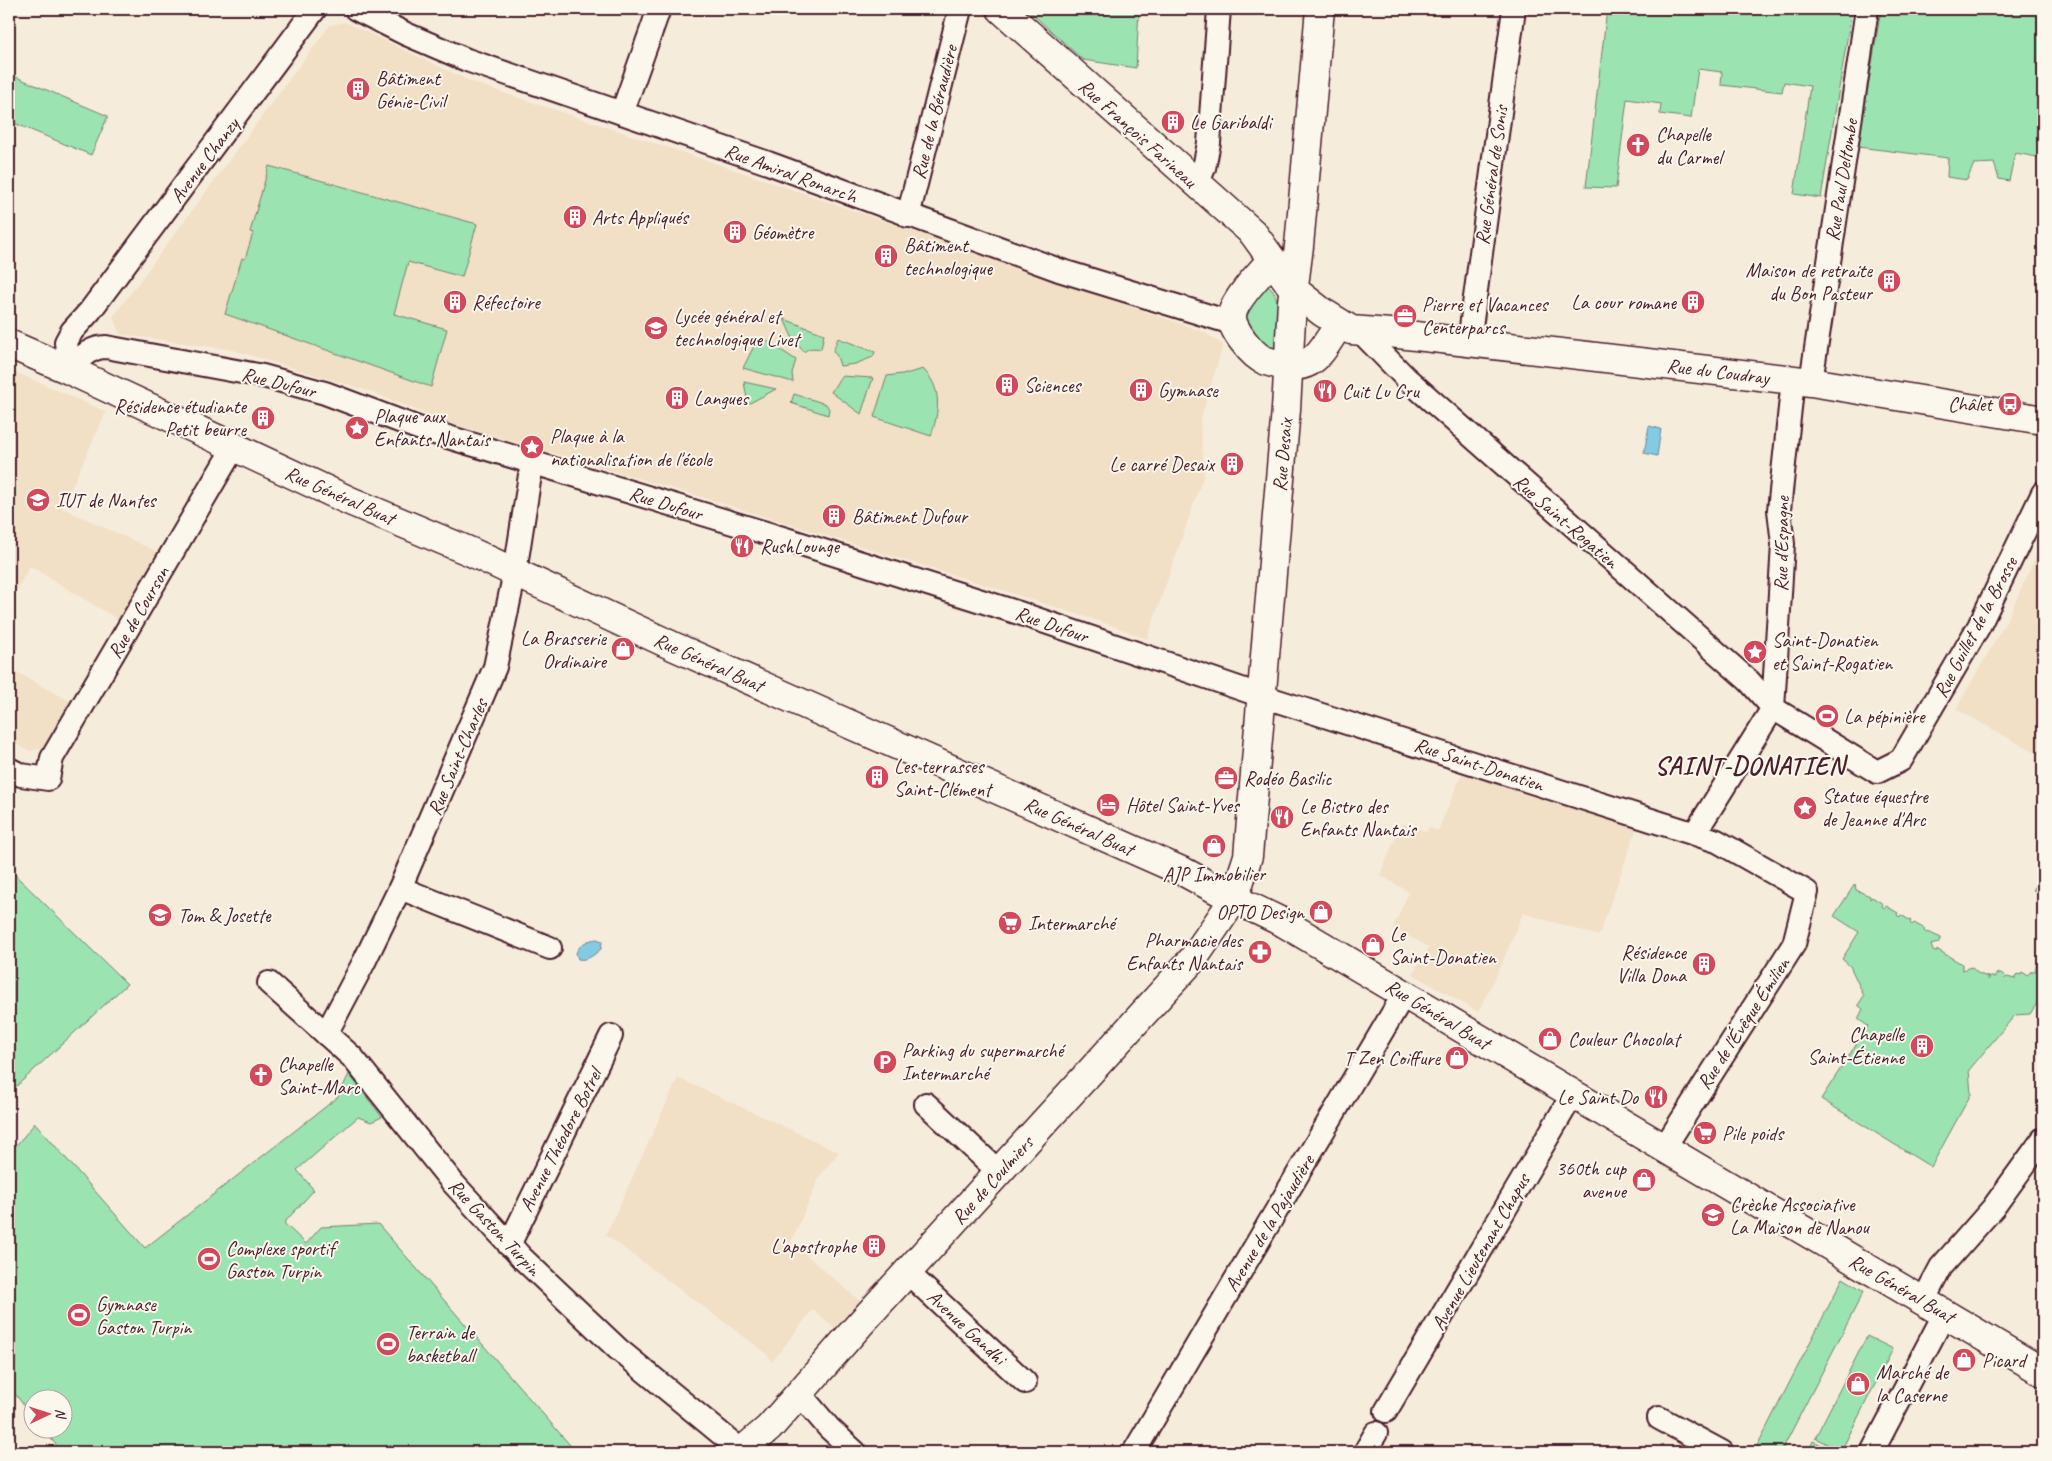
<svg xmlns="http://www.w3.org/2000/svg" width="2052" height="1461" viewBox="0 0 2052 1461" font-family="Caveat,sans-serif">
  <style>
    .built { fill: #f1dfc6 }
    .green { fill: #9be3b1; stroke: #72816e }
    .water { fill: #83cbe3; stroke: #6c8699 }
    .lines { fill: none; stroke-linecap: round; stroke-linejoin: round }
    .minor-casing { stroke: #4a1f2b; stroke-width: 26 }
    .tertiary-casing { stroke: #4a1f2b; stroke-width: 31 }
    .secondary-casing { stroke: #4a1f2b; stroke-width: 31 }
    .minor { stroke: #fbf7ec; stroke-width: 22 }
    .tertiary { stroke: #fbf7ec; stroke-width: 28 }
    .secondary { stroke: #fbf7ec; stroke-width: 28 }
    .labels { text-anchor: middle; stroke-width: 4; stroke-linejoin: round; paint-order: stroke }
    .poi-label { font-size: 20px; fill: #4a1f2b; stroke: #fbf7ec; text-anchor: start }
    .street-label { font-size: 20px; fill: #4a1f2b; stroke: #fbf7ec }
    .district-label { font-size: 25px; font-weight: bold; letter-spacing: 1px; fill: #4a1f2b; stroke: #fbf7ec }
  </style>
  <rect width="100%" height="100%" fill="#f6ecdb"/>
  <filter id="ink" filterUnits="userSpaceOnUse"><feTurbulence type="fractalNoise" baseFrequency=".02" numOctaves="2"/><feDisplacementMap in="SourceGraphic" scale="10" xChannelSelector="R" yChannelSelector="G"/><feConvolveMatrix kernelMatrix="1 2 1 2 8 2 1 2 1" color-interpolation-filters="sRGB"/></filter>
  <g filter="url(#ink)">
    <!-- built -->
    <g class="built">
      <path d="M345,22l129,61 291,97 439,152 19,13 -23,76 4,53 -57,165 -36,-14 -103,-33 -303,-94 -265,-78 -68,-28 -139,-42 -113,-16 -7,-17 217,-292z"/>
      <path d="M9,369l97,43 -44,96 96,44 -39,68 -89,-54 -21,38z"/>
      <path d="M2043,541v216l-87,-48 50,-87z"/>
      <path d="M9,668l62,34 -26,45 -15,4 -21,-10z"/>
      <path d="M1462,774l175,53 -38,109 -76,-23 -24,57 -21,42 -65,-38 16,-27 -36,-19 16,-36 -29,-17 22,-52 25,9 2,-5 9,4z"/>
      <path d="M678,1078l161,74 -19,24 -29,66 70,60 -25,28 -23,-21 -41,53 -6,-9 -160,-118z"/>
    </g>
    <!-- green -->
    <g class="green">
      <path d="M1030,9h109l-3,59 -53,-8 -54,-49z"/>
      <path d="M1607,9h245l-31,189 -27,-4 16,-108 -26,-4 -2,10 -61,-7 1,-13 -24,-3 -7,49 -31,-4 1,-10 -34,-5 -11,89 -30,-1z"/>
      <path d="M1881,9h162v149l-28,-5 -6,28 -10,-2 -5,-16 -20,1 -7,16 -20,-3 1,-19 -90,-11z"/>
      <path d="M9,74l99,42 -17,39 -82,-34z"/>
      <path d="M269,166l208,58 -15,53 -54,-15 -14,52 53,15 -16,58 -206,-73 17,-56 3,1 8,-26 -3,-1z"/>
      <path d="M1268,286c17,13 9,44 9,62l-3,3h-4l-26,-26 1,-18 18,-20z"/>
      <path d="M784,319l40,15 -3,15c-7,-1 -12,-2 -17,3l-11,-13z"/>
      <path d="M763,338l33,22 -4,13 1,9 -50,-14 11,-22z"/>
      <path d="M838,338l37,14 -2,5 -18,7 -15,2 -3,-10 -4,-5z"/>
      <path d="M923,369c20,20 16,43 8,67l-57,-19 13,-41 22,-3z"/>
      <path d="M841,376l32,2 -12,36 -30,-22z"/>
      <path d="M744,382l32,7 -28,15z"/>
      <path d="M794,394l32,10 3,5 -1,6 -37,-12z"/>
      <path d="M9,869l118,115 -118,109z"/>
      <path d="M2043,871v37l-3,-1v-4l2,-1 -3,-2v-8l-6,-2 7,-10 -1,-1z"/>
      <path d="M1855,884l1,6 14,6v3l2,-2 11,7 -1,2 2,2 2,-2 12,7 -1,2 2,2 2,-2 10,6 -1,2 2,2 2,-2 11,6 -1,2 2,2 2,-1 13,6 -3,5 -7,2 2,6 2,1 3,-2 24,14v6l9,-3 8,7 9,3 -1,2h2l1,-2h6v-3l5,-1 4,3 -1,3 3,-2 8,2v-3l3,-2 3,1 1,-3 5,3 5,-4h4l-1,-2 2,-5 2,1 1,-4 3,-1v34l-13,20 -15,1 -46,55 2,24 -40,73 -110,-68 47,-73 -10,-7 5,-10 -5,-4 6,-9 -14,-30 -8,-7 17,-27 -25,-16z"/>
      <path d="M349,1074l33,43 -11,5 -13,-5 -61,53 17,20 -30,33 22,21 15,-17 57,-3 198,228h-514l-19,-23 19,-1v-30h-30v18l-23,-30v-232l26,-31 110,125 193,-151z"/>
      <path d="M1843,1278l21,13 -83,161h-16l-9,-4z"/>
      <path d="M1867,1336l26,13 -52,102 -26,-13z"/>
      <path d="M1813,1441l23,11h-28z"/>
    </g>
    <!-- water -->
    <g class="water">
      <path d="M1649,426l12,3 -4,27 -13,-3z"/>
      <path d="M597,939l5,2 -1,8c-7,6 -14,12 -23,10l-2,-6c4,-9 11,-13 21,-14z"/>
    </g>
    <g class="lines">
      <!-- minor casing -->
      <g class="minor-casing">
        <g id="minor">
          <path d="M356,9l50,25 61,26 301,103 291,107 173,53"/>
          <path d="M622,113l37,-104"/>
          <path d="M1194,183l7,-8 3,-7 5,-25 10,-134"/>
          <path d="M908,216l52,-207"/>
          <path d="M1361,332l45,46 343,303 24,27 104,64 24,-12 78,-134 64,-133"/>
          <path d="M1469,342l45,-333"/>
          <path d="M69,370c11,-11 20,-23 37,-23l157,29 62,17 93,35 371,112 230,73 243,83 455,145 90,51 -13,52 -130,204"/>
          <path d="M69,370l-3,-28 6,-11 18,-20 225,-302"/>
          <path d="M1811,382l56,-373"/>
          <path d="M9,769l12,6 27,4 4,-21 182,-311"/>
          <path d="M1695,833l78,-125 10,-164 -4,-34 14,-130"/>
          <path d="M400,888l150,60"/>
          <path d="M269,983l83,74 101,126 69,75 96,91 124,102"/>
          <path d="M326,1034l38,-72 36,-74 95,-221 20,-95 17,-110"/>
          <path d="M926,1104l73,68"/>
          <path d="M509,1245l102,-209"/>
          <path d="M908,1273l117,109"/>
          <path d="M1923,1301l18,-34 52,-59 50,-69"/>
          <path d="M799,1393l30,35 26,24"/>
          <path d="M1386,1411l187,-317"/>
          <path d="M1659,1418l63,34"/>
          <path d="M1134,1452l270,-458"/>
          <path d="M1365,1452l11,-19"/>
          <path d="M1872,1452l73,-139"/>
        </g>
      </g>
      <!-- tertiary casing -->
      <g class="tertiary-casing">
        <g id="tertiary">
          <path d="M1001,9l252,224 41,57 28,22 29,18 39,3 421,49 232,38"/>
          <path d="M1272,260c-11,12 -38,40 -40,55 -2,13 21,41 32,45 12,5 33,9 45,2 14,-8 21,-26 31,-38"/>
          <path d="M741,1452l28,-24 91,-104 333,-365 41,-60 14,-43 38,-447 6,-107 7,-56 21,-237"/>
        </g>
      </g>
      <!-- secondary casing -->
      <g class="secondary-casing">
        <path id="secondary" d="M9,344l60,26 281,131 121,51 204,95 511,226 48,26 50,24 759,449"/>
      </g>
      <!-- minor -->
      <use href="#minor" class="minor"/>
      <!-- tertiary -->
      <use href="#tertiary" class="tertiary"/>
      <!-- secondary -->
      <use href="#secondary" class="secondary"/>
    </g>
  </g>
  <!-- icons -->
  <defs>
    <g id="building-disc" transform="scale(1.25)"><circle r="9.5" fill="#d1495b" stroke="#fbf7ec"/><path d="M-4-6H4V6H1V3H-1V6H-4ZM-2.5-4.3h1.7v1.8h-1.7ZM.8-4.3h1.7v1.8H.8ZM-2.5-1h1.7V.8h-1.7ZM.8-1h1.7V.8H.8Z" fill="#fff"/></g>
    <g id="church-disc" transform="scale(1.25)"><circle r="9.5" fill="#d1495b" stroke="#fbf7ec"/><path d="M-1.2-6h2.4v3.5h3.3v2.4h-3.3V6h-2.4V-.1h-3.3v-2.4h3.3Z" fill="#fff"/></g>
    <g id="office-disc" transform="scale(1.25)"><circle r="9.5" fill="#d1495b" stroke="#fbf7ec"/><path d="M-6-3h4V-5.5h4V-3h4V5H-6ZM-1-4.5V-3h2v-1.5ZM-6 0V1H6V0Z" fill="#fff"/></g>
    <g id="school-disc" transform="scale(1.25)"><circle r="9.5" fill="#d1495b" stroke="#fbf7ec"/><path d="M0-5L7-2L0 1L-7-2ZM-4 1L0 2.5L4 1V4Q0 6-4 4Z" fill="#fff"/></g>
    <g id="restaurant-disc" transform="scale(1.25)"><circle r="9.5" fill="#d1495b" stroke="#fbf7ec"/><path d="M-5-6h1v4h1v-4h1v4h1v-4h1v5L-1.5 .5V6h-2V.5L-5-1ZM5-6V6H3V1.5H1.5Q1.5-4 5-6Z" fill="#fff"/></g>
    <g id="bus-disc" transform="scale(1.25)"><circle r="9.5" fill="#d1495b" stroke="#fbf7ec"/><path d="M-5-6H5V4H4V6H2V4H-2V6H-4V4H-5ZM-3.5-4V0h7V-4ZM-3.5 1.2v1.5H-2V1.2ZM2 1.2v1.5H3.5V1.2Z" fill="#fff"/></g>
    <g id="sight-disc" transform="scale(1.25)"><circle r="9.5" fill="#d1495b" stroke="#fbf7ec"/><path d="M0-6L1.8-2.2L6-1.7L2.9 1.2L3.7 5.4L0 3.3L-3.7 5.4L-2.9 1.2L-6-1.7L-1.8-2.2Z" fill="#fff"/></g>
    <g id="university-disc" transform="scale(1.25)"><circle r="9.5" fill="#d1495b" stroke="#fbf7ec"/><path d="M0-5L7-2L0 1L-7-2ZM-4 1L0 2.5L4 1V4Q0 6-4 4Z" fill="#fff"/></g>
    <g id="shop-disc" transform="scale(1.25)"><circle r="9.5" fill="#d1495b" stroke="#fbf7ec"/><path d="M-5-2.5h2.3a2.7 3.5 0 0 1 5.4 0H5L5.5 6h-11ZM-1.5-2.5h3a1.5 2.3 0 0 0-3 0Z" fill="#fff"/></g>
    <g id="stadium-disc" transform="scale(1.25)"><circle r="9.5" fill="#d1495b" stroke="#fbf7ec"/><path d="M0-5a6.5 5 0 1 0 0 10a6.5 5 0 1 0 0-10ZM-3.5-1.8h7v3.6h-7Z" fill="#fff"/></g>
    <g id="hotel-disc" transform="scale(1.25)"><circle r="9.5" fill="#d1495b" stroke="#fbf7ec"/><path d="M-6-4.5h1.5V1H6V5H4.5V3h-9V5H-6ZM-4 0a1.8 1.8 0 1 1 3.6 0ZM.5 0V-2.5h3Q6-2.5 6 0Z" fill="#fff"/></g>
    <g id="supermarket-disc" transform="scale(1.25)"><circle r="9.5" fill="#d1495b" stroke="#fbf7ec"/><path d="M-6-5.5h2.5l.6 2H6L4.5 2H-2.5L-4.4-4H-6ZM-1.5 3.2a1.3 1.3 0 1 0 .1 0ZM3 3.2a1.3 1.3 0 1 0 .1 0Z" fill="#fff"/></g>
    <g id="pharmacy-disc" transform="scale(1.25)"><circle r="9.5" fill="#d1495b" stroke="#fbf7ec"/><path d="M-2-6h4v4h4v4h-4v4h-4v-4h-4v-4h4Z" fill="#fff"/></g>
    <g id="parking-disc" transform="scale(1.25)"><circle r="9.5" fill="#d1495b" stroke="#fbf7ec"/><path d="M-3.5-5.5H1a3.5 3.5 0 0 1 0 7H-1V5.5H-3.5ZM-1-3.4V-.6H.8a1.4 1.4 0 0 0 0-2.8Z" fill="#fff"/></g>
  </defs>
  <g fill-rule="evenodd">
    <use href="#building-disc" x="358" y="89"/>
    <use href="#building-disc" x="1173" y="122"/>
    <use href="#church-disc" x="1638" y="145"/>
    <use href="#building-disc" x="575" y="217"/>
    <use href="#building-disc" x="735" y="232"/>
    <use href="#building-disc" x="886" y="256"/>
    <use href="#building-disc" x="1889" y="281"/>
    <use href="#building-disc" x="455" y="302"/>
    <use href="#building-disc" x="1693" y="302"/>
    <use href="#office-disc" x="1405" y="316"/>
    <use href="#school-disc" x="656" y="328"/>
    <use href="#building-disc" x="1007" y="385"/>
    <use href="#building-disc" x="1141" y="390"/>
    <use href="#restaurant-disc" x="1325" y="391"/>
    <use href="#building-disc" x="677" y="398"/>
    <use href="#bus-disc" x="2010" y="404"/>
    <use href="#building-disc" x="263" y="418"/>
    <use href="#sight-disc" x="357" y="428"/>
    <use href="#sight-disc" x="532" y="447"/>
    <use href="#building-disc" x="1232" y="464"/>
    <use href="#university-disc" x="38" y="500"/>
    <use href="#building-disc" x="834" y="516"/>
    <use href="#restaurant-disc" x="742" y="546"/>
    <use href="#shop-disc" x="623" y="649"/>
    <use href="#sight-disc" x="1755" y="652"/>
    <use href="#stadium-disc" x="1827" y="716"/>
    <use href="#building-disc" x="877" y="777"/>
    <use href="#office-disc" x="1226" y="778"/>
    <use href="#hotel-disc" x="1108" y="805"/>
    <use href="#sight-disc" x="1805" y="808"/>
    <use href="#restaurant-disc" x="1282" y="817"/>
    <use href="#shop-disc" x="1214" y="846"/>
    <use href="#shop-disc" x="1321" y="912"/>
    <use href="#school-disc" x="160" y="915"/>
    <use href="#supermarket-disc" x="1010" y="923"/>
    <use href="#shop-disc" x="1373" y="945"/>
    <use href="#pharmacy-disc" x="1260" y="952"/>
    <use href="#building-disc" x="1704" y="964"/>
    <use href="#shop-disc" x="1550" y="1039"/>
    <use href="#building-disc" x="1922" y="1046"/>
    <use href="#shop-disc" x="1457" y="1058"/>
    <use href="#parking-disc" x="885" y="1062"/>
    <use href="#church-disc" x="261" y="1075"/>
    <use href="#restaurant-disc" x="1656" y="1097"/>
    <use href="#supermarket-disc" x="1705" y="1133"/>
    <use href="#shop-disc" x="1644" y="1180"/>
    <use href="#school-disc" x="1713" y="1215"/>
    <use href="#building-disc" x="874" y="1246"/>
    <use href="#stadium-disc" x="209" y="1259"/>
    <use href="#stadium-disc" x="79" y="1315"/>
    <use href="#stadium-disc" x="388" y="1344"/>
    <use href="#shop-disc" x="1964" y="1360"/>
    <use href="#shop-disc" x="1858" y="1384"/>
  </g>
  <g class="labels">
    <!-- poi labels -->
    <g class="poi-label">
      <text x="376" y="85">Bâtiment<tspan x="376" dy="23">Génie-Civil</tspan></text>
      <text x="1190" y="129">Le Garibaldi</text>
      <text x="1656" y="141">Chapelle<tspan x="1656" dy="23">du Carmel</tspan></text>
      <text x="592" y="224">Arts Appliqués</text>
      <text x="752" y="239">Géomètre</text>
      <text x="904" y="252">Bâtiment<tspan x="904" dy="23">technologique</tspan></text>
      <text x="1872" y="277" text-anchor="end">Maison de retraite<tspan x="1872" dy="23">du Bon Pasteur</tspan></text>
      <text x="472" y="309">Réfectoire</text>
      <text x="1676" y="309" text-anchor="end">La cour romane</text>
      <text x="1422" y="311">Pierre et Vacances<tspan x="1422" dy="23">Centerparcs</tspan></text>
      <text x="674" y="323">Lycée général et<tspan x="674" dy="23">technologique Livet</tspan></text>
      <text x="1024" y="392">Sciences</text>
      <text x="1158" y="397">Gymnase</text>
      <text x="1342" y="398">Cuit Lu Cru</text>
      <text x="694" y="405">Langues</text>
      <text x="1992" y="411" text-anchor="end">Châlet</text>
      <text x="246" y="413" text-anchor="end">Résidence étudiante<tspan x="246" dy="23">Petit beurre</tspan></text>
      <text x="374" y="423">Plaque aux<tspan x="374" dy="23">Enfants Nantais</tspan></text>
      <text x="550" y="443">Plaque à la<tspan x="550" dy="23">nationalisation de l'école</tspan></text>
      <text x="1214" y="471" text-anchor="end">Le carré Desaix</text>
      <text x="56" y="507">IUT de Nantes</text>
      <text x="852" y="523">Bâtiment Dufour</text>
      <text x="760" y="553">RushLounge</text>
      <text x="606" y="645" text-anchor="end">La Brasserie<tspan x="606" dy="23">Ordinaire</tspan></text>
      <text x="1772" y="647">Saint-Donatien<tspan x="1772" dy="23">et Saint-Rogatien</tspan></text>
      <text x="1844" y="723">La pépinière</text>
      <text x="894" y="773">Les terrasses<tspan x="894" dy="23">Saint-Clément</tspan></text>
      <text x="1244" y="785">Rodéo Basilic</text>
      <text x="1822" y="803">Statue équestre<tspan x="1822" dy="23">de Jeanne d'Arc</tspan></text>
      <text x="1126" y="812">Hôtel Saint-Yves</text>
      <text x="1300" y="813">Le Bistro des<tspan x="1300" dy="23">Enfants Nantais</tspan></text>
      <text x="1214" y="881" text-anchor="middle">AJP Immobilier</text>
      <text x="1304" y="919" text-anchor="end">OPTO Design</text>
      <text x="178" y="922">Tom &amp; Josette</text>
      <text x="1028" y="930">Intermarché</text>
      <text x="1390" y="941">Le<tspan x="1390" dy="23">Saint-Donatien</tspan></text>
      <text x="1242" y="947" text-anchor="end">Pharmacie des<tspan x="1242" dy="23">Enfants Nantais</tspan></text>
      <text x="1686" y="959" text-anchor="end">Résidence<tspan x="1686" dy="23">Villa Dona</tspan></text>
      <text x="1904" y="1041" text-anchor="end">Chapelle<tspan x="1904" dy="23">Saint-Étienne</tspan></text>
      <text x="1568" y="1046">Couleur Chocolat</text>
      <text x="902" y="1057">Parking du supermarché<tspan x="902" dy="23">Intermarché</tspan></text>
      <text x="1440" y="1065" text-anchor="end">T Zen Coiffure</text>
      <text x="278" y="1071">Chapelle<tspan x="278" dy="23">Saint-Marc</tspan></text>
      <text x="1638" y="1104" text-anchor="end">Le Saint Do</text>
      <text x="1722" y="1140">Pile poids</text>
      <text x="1626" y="1175" text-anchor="end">360th cup<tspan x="1626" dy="23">avenue</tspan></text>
      <text x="1730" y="1211">Crèche Associative<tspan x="1730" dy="23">La Maison de Nanou</tspan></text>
      <text x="856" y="1253" text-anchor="end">L'apostrophe</text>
      <text x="226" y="1255">Complexe sportif<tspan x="226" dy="23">Gaston Turpin</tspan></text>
      <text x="96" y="1311">Gymnase<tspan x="96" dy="23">Gaston Turpin</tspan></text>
      <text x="406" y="1339">Terrain de<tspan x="406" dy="23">basketball</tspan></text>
      <text x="1982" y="1367">Picard</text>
      <text x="1876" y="1379">Marché de<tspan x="1876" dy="23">la Caserne</tspan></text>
    </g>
    <!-- street labels -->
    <g class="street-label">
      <text transform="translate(934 112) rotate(-76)" y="7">Rue de la Béraudière</text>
      <text transform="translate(1138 133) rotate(42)" y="7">Rue François Farineau</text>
      <text transform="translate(204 160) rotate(-53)" y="7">Avenue Chanzy</text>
      <text transform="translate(791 173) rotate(20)" y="7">Rue Amiral Ronarc'h</text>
      <text transform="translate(1491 175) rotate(-82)" y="7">Rue Général de Sonis</text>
      <text transform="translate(1841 180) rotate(-81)" y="7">Rue Paul Deltombe</text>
      <text transform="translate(1718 371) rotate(7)" y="7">Rue du Coudray</text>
      <text transform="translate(279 382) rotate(14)" y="7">Rue Dufour</text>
      <text transform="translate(1282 455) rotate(-85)" y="7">Rue Desaix</text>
      <text transform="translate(340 495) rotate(24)" y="7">Rue Général Buat</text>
      <text transform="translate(666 503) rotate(17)" y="7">Rue Dufour</text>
      <text transform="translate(1566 521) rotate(41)" y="7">Rue Saint-Rogatien</text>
      <text transform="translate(1781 544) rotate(-89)" y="7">Rue d'Espagne</text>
      <text transform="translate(138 612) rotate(-60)" y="7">Rue de Courson</text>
      <text transform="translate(1052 624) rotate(19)" y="7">Rue Dufour</text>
      <text transform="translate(1975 627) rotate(-62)" y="7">Rue Guillet de la Brosse</text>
      <text transform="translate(709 662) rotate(24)" y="7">Rue Général Buat</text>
      <text transform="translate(457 757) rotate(-67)" y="7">Rue Saint-Charles</text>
      <text transform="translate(1479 764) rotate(18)" y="7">Rue Saint-Donatien</text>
      <text transform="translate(1079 826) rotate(24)" y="7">Rue Général Buat</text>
      <text transform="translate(1438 1014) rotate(31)" y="7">Rue Général Buat</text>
      <text transform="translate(1743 1023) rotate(-57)" y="7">Rue de l'Évêque Émilien</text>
      <text transform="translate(560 1140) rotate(-63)" y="7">Avenue Théodore Botrel</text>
      <text transform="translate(992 1180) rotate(-48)" y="7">Rue de Coulmiers</text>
      <text transform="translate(1269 1223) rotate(-59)" y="7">Avenue de la Pajaudière</text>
      <text transform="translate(495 1227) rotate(47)" y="7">Rue Gaston Turpin</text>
      <text transform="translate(1480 1252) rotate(-60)" y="7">Avenue Lieutenant Chapus</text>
      <text transform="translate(1902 1288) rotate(30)" y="7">Rue Général Buat</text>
      <text transform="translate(967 1327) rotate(43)" y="7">Avenue Gandhi</text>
    </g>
    <!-- district labels -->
    <g class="district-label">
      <text x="1750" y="774">SAINT-DONATIEN</text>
    </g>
  </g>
  <!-- margin -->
  <rect width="2052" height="1461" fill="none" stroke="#fbf7ec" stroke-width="30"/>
  <rect x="15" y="15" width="2022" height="1431" fill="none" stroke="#4a1f2b" stroke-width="2" filter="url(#ink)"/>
  <!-- north arrow -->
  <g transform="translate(48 1414) rotate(86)"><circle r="24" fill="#fbf7ec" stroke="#b4a19f"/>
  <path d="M0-4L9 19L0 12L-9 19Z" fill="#d1495b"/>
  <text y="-8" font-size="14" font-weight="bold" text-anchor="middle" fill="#4a1f2b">N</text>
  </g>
</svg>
